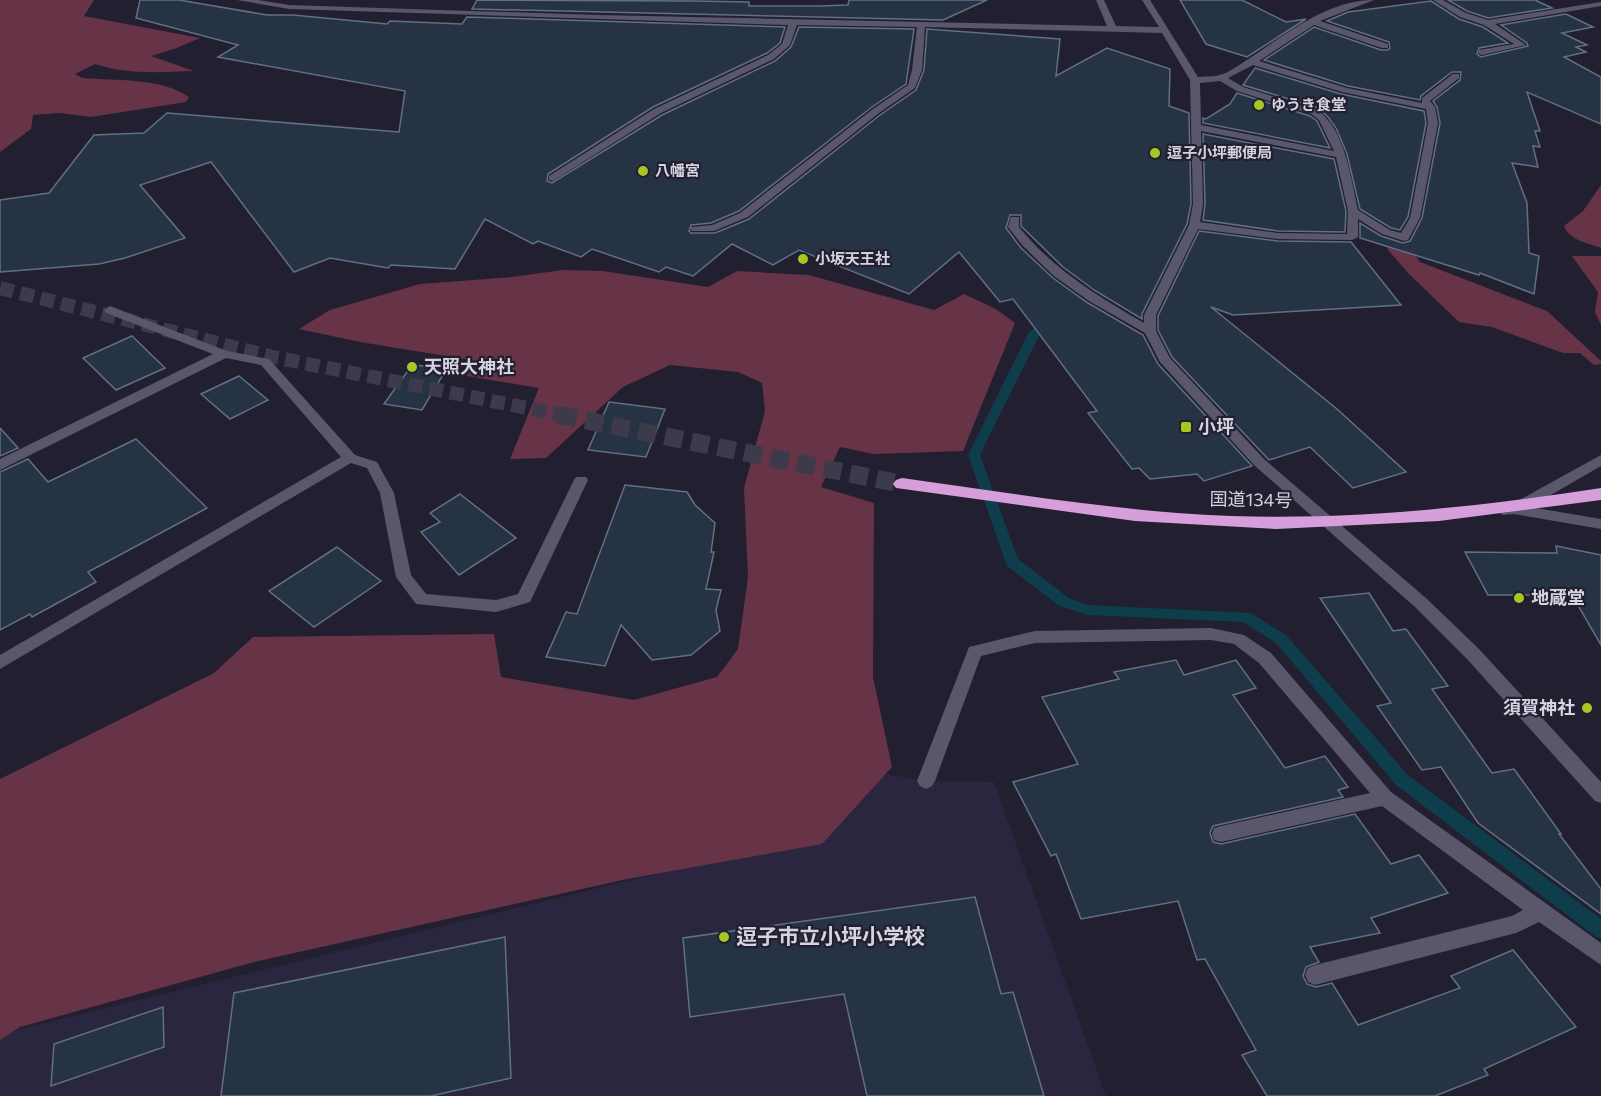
<svg xmlns="http://www.w3.org/2000/svg" width="1601" height="1096" viewBox="0 0 1601 1096" font-family="Commissioner,'Noto Sans JP',sans-serif">
  <style>
    .built { fill: #2a263f }
    .green { fill: #673346 }
    .lines { fill: none; stroke-linecap: round; stroke-linejoin: round }
    .stream { fill: #0e3d4b; fill-rule: evenodd }
    .building { fill: #263344; stroke: #627084; stroke-width: 1.5 }
    .highway-tunnel-far1 { stroke: #3d3a4b; stroke-width: 14; stroke-dasharray: 14 7; stroke-linecap: butt }
    .highway-tunnel { stroke: #3d3a4b; stroke-width: 18; stroke-dasharray: 18 9; stroke-linecap: butt }
    .minor { fill: #5a576d; fill-rule: evenodd }
    .highway { fill: #d69eda; fill-rule: evenodd }
    .poi-dot { fill: #a5c823; stroke: #221f31; stroke-width: 2 }
    .labels { text-anchor: middle; stroke-width: 4.5; stroke-linejoin: round; paint-order: stroke }
    .far-poi-label { font-size: 15px; font-weight: bold; fill: #d5d3e0; stroke: #221f31; text-anchor: start }
    .poi-label { font-size: 18px; font-weight: bold; fill: #d5d3e0; stroke: #221f31; text-anchor: start }
    .street-label { font-size: 18px; fill: #d5d3e0; stroke: #221f31 }
    .near-poi-label { font-size: 21px; font-weight: bold; fill: #d5d3e0; stroke: #221f31; text-anchor: start }
  </style>
  <rect width="100%" height="100%" fill="#221f31"/>
  <!-- built -->
  <path class="built" d="M872,772l55,9 67,1 112,314h-1106v-62l795,-194z"/>
  <!-- green -->
  <g class="green">
    <path d="M0,0h94l-10,16 116,22 -23,10 -26,8 43,15c-35,1 -66,4 -99,-7l-20,10 7,4c33,3 78,-1 107,19l-3,5 -95,15 -32,-4 -26,2 -2,14 -31,23z"/>
    <path d="M1601,185v63c-13,-5 -31,-7 -37,-22l19,-15z"/>
    <path d="M1388,242l20,3 12,17 127,49 54,50v3l-7,1 -14,-12h-17l-71,-26 -33,-5 -50,-48 -21,-24z"/>
    <path d="M1572,256h29v69l-6,-13 3,-20z"/>
    <path d="M563,270l40,1 105,16 29,-16 72,4 125,35 30,-16 32,15 19,14 -52,128 -89,3 -34,-7 -19,40 53,16 -1,174 19,90 -70,77 -195,35 -373,83 -234,65 -20,13v-261l214,-106 39,-36 241,-3 7,43 133,23 83,-23 21,-28 10,-72 -4,-89 21,-77 -3,-28 -24,-11 -68,-7 -47,22 -77,71 -36,1 29,-71 -72,-12 3,-16 -110,-18 -61,-13 31,-19 90,-26 92,-7z"/>
  </g>
  <g class="lines">
    <!-- stream -->
    <path class="stream" d="M1052,317l5,3 -17,14 -60,121 38,104 51,39 19,7 163,8 35,22 122,140 193,144v19l-6,-2 -199,-151 -120,-142 -33,-21 -155,-7 -29,-9 -52,-40 -39,-111 61,-123z"/>
  </g>
  <!-- building -->
  <g class="building">
    <path d="M140,0h39l88,15h26l94,9 3,-3 72,3 5,-7 318,10 -5,16 -13,10 -114,54 -105,67 -1,7 5,2 110,-68 113,-54 16,-14 8,-20 115,2 -8,55 -34,23 -133,104 -28,12 -20,2 -2,6 2,2h24l34,-14 131,-104 36,-25 8,-20 3,-41 133,10 -4,37 51,-28 63,21 -1,37 20,7 2,91 -4,20 -45,90v5l-48,-29 -31,-23 -42,-41v-11h-11l-4,13 15,20 32,30 35,25 55,32 15,29 94,102 -48,15 -7,-7 -47,5 -11,-11 -7,1 -44,-56 9,-2 -84,-112 -13,3 -41,-50 -50,42 -110,-44 -26,15 -41,-21 -39,32 -27,-9 -7,5 -67,-23 -11,8 -43,-16 -5,3 -48,-25 -30,50 -64,-4 -3,3 -58,-10 -36,14 -83,-110 -71,23 45,53 -60,20 -26,6 -99,8v-72l49,-7 45,-58 50,-2 23,-20 232,19 6,-41 -187,-34 20,-12 -102,-27z"/>
    <path d="M477,0l218,1 54,1v4h70l29,-1 1,-5h138l-44,20 -471,-11z"/>
    <path d="M1180,0h62l44,22 20,-3 -59,38 -41,-13z"/>
    <path d="M1448,0h87l17,8 -64,10 -21,-7z"/>
    <path d="M1431,1l28,18 24,8 25,16 -29,5 -2,6 4,3 47,-11 -1,-3 -26,-18 65,-11 27,13 -31,6 25,12 -11,2 10,5 -22,5 37,20v47l-74,-32 13,39h-5l5,16 -7,-1 5,21 -26,-4 15,40 2,50 10,3 -5,38 -54,-21 -1,2 -119,-37v-15l21,13 22,7 7,-2 12,-23 18,-95 -3,-16 -4,-6 27,-21 1,-8h-9l-31,24 -1,4 -72,-14 -84,-26 50,-33 67,23h7l2,-2 -1,-6 -62,-21 21,-9z"/>
    <path d="M1255,68l86,26 83,17 2,12 -18,94 -8,13 -9,-2 -31,-19 -13,-55 -11,-26 -8,-11 -10,-9 -75,-23z"/>
    <path d="M1237,93l73,23 7,5 13,27 -127,-25v-5l3,1 24,-15z"/>
    <path d="M1203,134l131,25 12,52 -1,21 -67,-1 -75,-11 2,-16z"/>
    <path d="M1199,231l79,10 73,1 50,63 -168,10 -22,-8 126,102 69,63 -53,16 -43,-41 -41,13 -97,-103 -14,-27v-14z"/>
    <path d="M132,336l33,32 -49,22 -33,-32z"/>
    <path d="M412,365l35,3 -25,42 -38,-6z"/>
    <path d="M239,376l29,24 -38,19 -29,-25z"/>
    <path d="M609,402l56,7 -19,48 -58,-7z"/>
    <path d="M0,428l18,20 -18,8z"/>
    <path d="M136,439l71,69 -119,64 8,10 -64,35 -2,-3 -30,16v-158l28,-13 20,23z"/>
    <path d="M625,485l62,7 8,13 20,18 -4,29h3l-8,37 15,1 -5,20 4,21 -29,24 -39,5 -31,-35 -16,41 -59,-9 20,-45 11,2z"/>
    <path d="M460,494l56,44 -57,37 -38,-43 19,-10 -10,-9z"/>
    <path d="M1556,546l45,9v90l-29,-50h-84l-23,-43 92,1z"/>
    <path d="M337,547l44,34 -67,46 -45,-36z"/>
    <path d="M1369,593l24,38 13,-2 42,57 -16,3 60,84 22,-4 47,65h-2l42,55v25l-123,-91 -37,-56 -19,3 -45,-64 14,-3 -71,-105z"/>
    <path d="M1176,660l8,15 52,-15 20,28 -23,7 52,73 40,-12 23,31 -10,3 5,7 -130,29 -3,7 3,9 8,2 134,-30 36,50 28,-9 29,38 -77,25 9,15 -70,14 9,15 -13,5 -3,9 4,8 9,3 16,-4 26,42 102,-37 -9,-12 62,-26 63,77 -92,42 4,6 -53,21h-168l-25,-41 14,-5 -51,-91 -8,1 -19,-59 -97,18 -25,-65 -5,2 -38,-74 65,-18 -36,-67 77,-18 -5,-7z"/>
    <path d="M975,897l26,97 12,-2 31,104h-177l-23,-102 -154,23 -7,-79z"/>
    <path d="M505,937l6,141 -80,18h-210l13,-103z"/>
    <path d="M163,1007l1,40 -113,39 3,-42z"/>
  </g>
  <g class="lines">
    <!-- highway-tunnel-far1 -->
    <path class="highway-tunnel-far1" d="M0,288l273,69 294,59"/>
    <!-- highway-tunnel -->
    <path class="highway-tunnel" d="M559,415l343,69"/>
    <!-- minor -->
    <g class="minor">
      <path d="M237,0h21l31,5 309,10 509,11 -11,-26h8l12,26 43,1 -17,-27h8l48,77 18,-1 10,-3c46,-26 93,-73 148,-73l-54,21 68,23v4h-6l-68,-23 -55,36 88,27 75,15v-5l31,-24h6v4l-29,23 5,6 3,16 -18,95 -12,22 -4,1 -22,-7 -24,-15v18l-6,3 -74,-1 -80,-10 -42,86v16l14,27 94,101 163,140 52,50 122,133v21l-6,-2 -128,-142 -52,-52 -161,-142 -94,-103 -15,-29 -56,-32 -35,-25 -31,-30 -15,-19 3,-10h8v10c34,42 78,69 125,96v-8l45,-90 4,-21 -3,-124 -28,-47 -237,-6 -3,43 -7,18 -36,25 -131,104 -34,14h-23v-4l21,-2 28,-12 133,-104 35,-24 4,-15 5,-43 -120,-2 -7,20 -16,14 -113,54 -108,68 -4,-1v-4l105,-67 114,-54 14,-11 6,-19 -499,-16zM1253,65l89,27 84,17 2,14 -18,95 -9,15 -11,-3 -32,-20c-7,-31 -13,-82 -41,-100l-74,-23 -15,-9zM1220,81l17,10 74,23 8,6 15,31 -133,-26 -1,-42zM1201,131l135,26 12,54 -1,23 -69,-1 -78,-11 3,-18z"/>
      <path d="M1433,0h10l23,13 22,7 113,-18v4l-106,18 31,21 -44,10 -3,-1v-4l35,-6 -30,-19 -24,-8z"/>
      <path d="M110,306l117,45 42,8 86,96 22,7 17,31 17,82 15,19 70,6 22,-6 56,-114 2,-3h10l2,3 -58,122 -34,10 -80,-8 -20,-27 -16,-84 -13,-25 -16,-5 -351,206v-14l341,-198 -80,-92 -35,-7 -226,112v-11l213,-105 -107,-41 -2,-3z"/>
      <path d="M1601,455v11l-71,41 71,12v10l-87,-15 -11,1 -7,-5 2,-4 14,-2z"/>
      <path d="M1211,628l33,7 27,18 120,139 210,151v22l-62,-43 -23,11 -201,52 -7,-3 -3,-7 3,-7 7,-3 197,-49 11,-6 -141,-104 -161,36 -7,-2 -2,-6 2,-6 7,-2 149,-33 -111,-130 -25,-19 -23,-4 -176,3 -54,13 -46,125 -3,5 -6,3 -6,-3 -3,-5 52,-134 66,-16z"/>
    </g>
    <!-- highway -->
    <path class="highway" d="M902,478c109,15 219,34 329,38 124,4 248,-9 370,-28v12l-162,21 -163,8 -141,-8 -239,-33 -3,-4 3,-4z"/>
  </g>
  <!-- markers -->
  <g class="poi-dot">
    <circle cx="1259" cy="105" r="6"/>
    <circle cx="1155" cy="153" r="6"/>
    <circle cx="643" cy="171" r="6"/>
    <circle cx="803" cy="259" r="6"/>
    <circle cx="412" cy="367" r="6"/>
    <rect x="1180" y="421" width="12" height="12" rx="3"/>
    <circle cx="1519" cy="598" r="6"/>
    <circle cx="1587" cy="708" r="6"/>
    <circle cx="724" cy="937" r="6"/>
  </g>
  <g class="labels">
    <!-- far-poi labels -->
    <g class="far-poi-label">
      <text x="1271" y="110">ゆうき食堂</text>
      <text x="1167" y="158">逗子小坪郵便局</text>
      <text x="655" y="176">八幡宮</text>
      <text x="815" y="264">小坂天王社</text>
    </g>
    <!-- poi labels -->
    <g class="poi-label">
      <text x="424" y="373">天照大神社</text>
      <text x="1198" y="433">小坪</text>
      <text x="1531" y="604">地蔵堂</text>
      <text x="1575" y="714" text-anchor="end">須賀神社</text>
    </g>
    <!-- street labels -->
    <g class="street-label">
      <text transform="translate(1251 500) rotate(1)" y="6">国道134号</text>
    </g>
    <!-- near-poi labels -->
    <g class="near-poi-label">
      <text x="736" y="944">逗子市立小坪小学校</text>
    </g>
  </g>
</svg>
